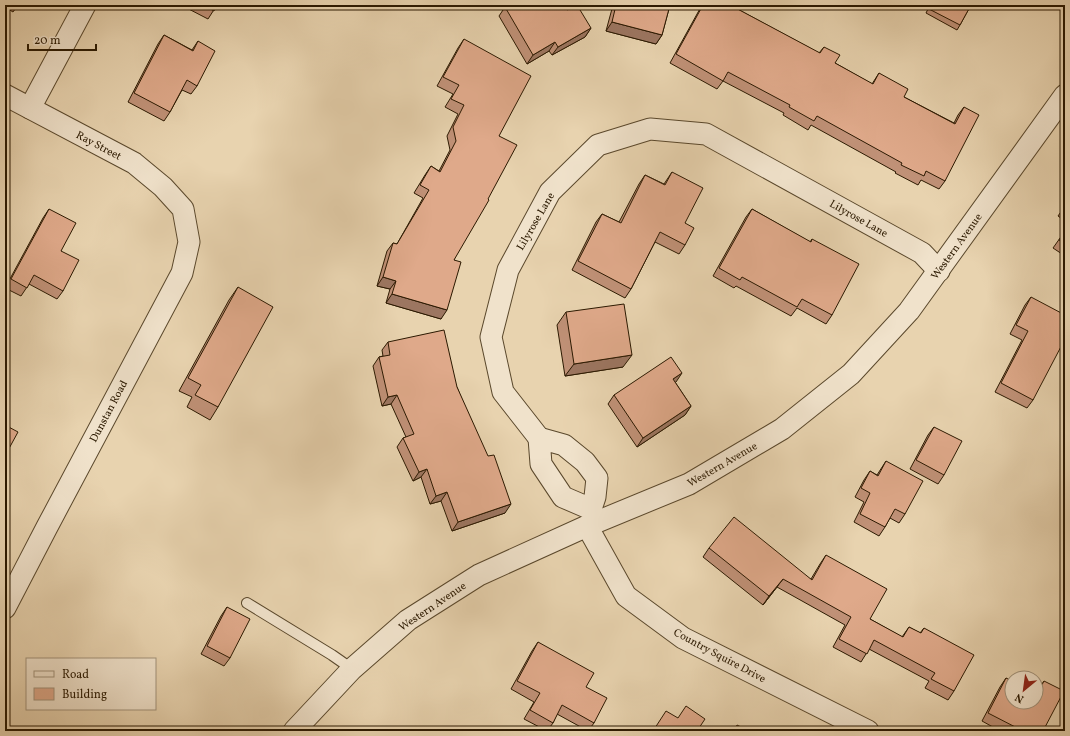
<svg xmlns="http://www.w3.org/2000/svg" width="1070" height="736" viewBox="0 0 1070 736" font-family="Vollkorn,serif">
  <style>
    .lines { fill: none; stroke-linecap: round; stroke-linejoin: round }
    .lane-casing { stroke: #5a482c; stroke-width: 12 }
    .street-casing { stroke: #5a482c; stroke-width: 23 }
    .lane { stroke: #f0e2cb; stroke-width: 10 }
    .street { stroke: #f0e2cb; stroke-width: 21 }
    .wall { fill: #c09177; stroke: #2b1901 }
    .shaded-wall { fill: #9c7661; stroke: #2b1901 }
    .building { fill: #dfa98a; stroke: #2b1901 }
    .labels { text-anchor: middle; stroke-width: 3; stroke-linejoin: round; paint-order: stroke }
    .street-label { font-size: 11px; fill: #2b1901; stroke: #f0e2cb }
  </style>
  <rect width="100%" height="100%" fill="#e8d3af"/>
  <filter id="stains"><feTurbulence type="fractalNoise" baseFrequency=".005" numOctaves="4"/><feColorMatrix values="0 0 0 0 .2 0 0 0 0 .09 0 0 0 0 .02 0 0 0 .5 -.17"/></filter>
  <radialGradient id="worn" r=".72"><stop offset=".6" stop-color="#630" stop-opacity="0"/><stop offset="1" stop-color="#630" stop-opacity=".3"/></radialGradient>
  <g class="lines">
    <!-- lane casing -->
    <g class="lane-casing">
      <path id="lane" d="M247,603l85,52 20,14"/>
    </g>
    <!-- street casing -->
    <g class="street-casing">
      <g id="street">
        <path d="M5,95l129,68 29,24 20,22 6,33 -7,31 -135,254 -42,81"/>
        <path d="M30,108l55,-103"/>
        <path d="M539,438l-36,-46 -12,-55 17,-67 42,-78 48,-47 52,-16 56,5 216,119 17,18"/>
        <path d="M539,438l25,7 21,17 12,16 -2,19 -4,12 -28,-12 -22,-33z"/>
        <path d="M587,526l39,70 57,42 185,93"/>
        <path d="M294,731l58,-62 56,-49 71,-45 108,-49 102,-42 93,-55 69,-55 58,-63 156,-216"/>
      </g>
    </g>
    <!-- lane -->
    <use href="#lane" class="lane"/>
    <!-- street -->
    <use href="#street" class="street"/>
  </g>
  <!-- wall -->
  <g class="wall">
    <path d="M5,5h13l-5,7 -8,-5z"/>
    <path d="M181,5h36l-9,14z"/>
    <path d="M613,5h57l-8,30 -6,9 -50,-13z"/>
    <path d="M702,5h28l89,48 5,-6 11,16 37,21 7,-11 25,24 50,26 4,-8 6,-8 -19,74 -6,8 -18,-9 -3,5 -23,-12 1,-1 -85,-47 -3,5 -25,-15 1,-2 -61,-32 -6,8 -47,-26z"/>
    <path d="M930,5h41l-11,20 -3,5 -31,-17z"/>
    <path d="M1018,5h6l-2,2z"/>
    <path d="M505,7l62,3 24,18 -6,9 -33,18 -3,-4 -22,13 -28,-48z"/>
    <path d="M164,35l28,15 6,-9 -1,45 -6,8 -9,-4 -12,22 -6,9 -36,-19 30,-58z"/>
    <path d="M464,39l35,97 -45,124 -13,59 -55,-16 4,-14 -13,-3 10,-35 6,-8 4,1 26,-46 -9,-5 11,-18 6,-9 8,5 11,-21 -3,-14 11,-22 -13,-7 8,-13 -16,-8 21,-38z"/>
    <path d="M672,172l13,51v22l-6,9 -24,-12 -24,47 -6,9 -53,-28 24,-48 6,-8 17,8 20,-38 6,-9 19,9z"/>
    <path d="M1065,206v15l-7,-5z"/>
    <path d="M49,209l12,42 2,40 -6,8 -28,-15 -8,12 -16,-8 38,-70z"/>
    <path d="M752,209l58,33 2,-3 20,76 -6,9 -29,-16 -6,8 -55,-30 -2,2 -21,-12 33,-59z"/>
    <path d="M1065,231v25l-12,-8z"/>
    <path d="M238,287l-20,120 -8,13 -23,-13 5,-10 -13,-6 50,-91z"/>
    <path d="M1031,297l2,103 -6,8 -32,-16 27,-52 -12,-6 15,-29z"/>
    <path d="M566,312l57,55 -58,9 -8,-51z"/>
    <path d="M388,342l69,45 48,126 -53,18 -11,-30 -11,3 -9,-27 -8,4 -16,-34 6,-9 3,-1 -15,-33 -9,2 -9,-40 6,-9 4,-1 -1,-6z"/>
    <path d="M675,382l16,24 -6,9 -48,32 -29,-43 6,-9 62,-13z"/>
    <path d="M934,427l10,48 -6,9 -28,-15 18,-34z"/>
    <path d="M886,461l19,53 -6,9 -9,-5 -5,9 -6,9 -25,-14 10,-20 -9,-5 9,-17 6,-9 7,4z"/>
    <path d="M709,548l102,31 9,-15 6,-9 44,64 32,18 7,-10 11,6 4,-5 30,63 -6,9 -23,-12 4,-7 -60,-32 -8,13 -28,-15 12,-22 -68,-38 -14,18 -60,-48z"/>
    <path d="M227,607l3,51 -6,8 -23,-12 20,-38z"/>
    <path d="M538,642l48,45 8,36 -6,8 -31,-17 -4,9 -6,8 -23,-12 10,-17 -23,-13 21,-38z"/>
    <path d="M1006,678l30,24v-9l8,-12 -1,50h-43l-18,-10 18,-34z"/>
  </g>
  <!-- shaded-wall -->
  <g class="shaded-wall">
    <path d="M612,22l50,13 -6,9 -50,-13z"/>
    <path d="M591,28l-6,9 -33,18 6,-8z"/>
    <path d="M555,42l-6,9 -22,13 6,-9z"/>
    <path d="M383,277l13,4 -6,8 -13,-3z"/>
    <path d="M392,294l55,16 -6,9 -55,-16z"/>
    <path d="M632,355l-9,12 -58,9 9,-12z"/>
    <path d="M682,373l-6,9 -9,6 6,-9z"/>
    <path d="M397,395l-6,9 -9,2 6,-9z"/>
    <path d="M691,406l-6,9 -48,32 6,-9z"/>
    <path d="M427,469l-6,8 -8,4 6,-9z"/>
    <path d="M447,492l-6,9 -11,3 6,-8z"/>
    <path d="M511,504l-6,9 -53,18 6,-9z"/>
    <path d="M783,579l-6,8 -14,18 6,-9z"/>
  </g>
  <!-- building -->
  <g class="building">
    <path d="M203,5h14l-3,6z"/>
    <path d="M509,5h55l3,5 9,-5h1l14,23 -33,19 -3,-5 -22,13 -28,-48z"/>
    <path d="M616,5h54l-8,30 -50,-13z"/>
    <path d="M703,5h27l90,48 4,-6 16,8 -5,8 38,21 6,-11 29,16 -4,8 51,27 9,-17 15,8 -34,66 -19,-10 -2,5 -23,-11 1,-2 -85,-47 -3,5 -25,-14 1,-2 -62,-33 -5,9 -47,-27z"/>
    <path d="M931,5h40l-11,20 -31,-16z"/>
    <path d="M164,35l29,16 5,-10 17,10 -18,35 -10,-6 -17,32 -36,-19z"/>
    <path d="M464,39l67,37 -32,60 18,9 -29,54 1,1 -35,60 7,2 -14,48 -55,-16 4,-13 -13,-4 10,-34 4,1 32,-54 -9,-5 11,-19 9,6 16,-31 -3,-14 11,-22 -13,-6 8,-14 -16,-8z"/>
    <path d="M672,172l31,16 -18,35 9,5 -9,17 -25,-13 -29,57 -53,-28 24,-47 19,9 24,-48 20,10z"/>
    <path d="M49,209l27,14 -15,28 18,9 -16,31 -29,-16 -7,13 -16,-9z"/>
    <path d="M752,209l59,33 1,-3 47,25 -27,51 -30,-16 -5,8 -55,-30 -2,3 -21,-12z"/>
    <path d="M1065,231v13l-6,-4z"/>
    <path d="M238,287l35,20 -55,100 -23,-12 6,-10 -13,-7z"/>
    <path d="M1031,297l34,18v24l-32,61 -32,-17 27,-52 -12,-6z"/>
    <path d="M624,304l8,51 -58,9 -8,-52z"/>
    <path d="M444,330l13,57 31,69 6,-1 17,49 -53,18 -11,-30 -11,4 -9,-27 -8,3 -16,-34 11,-4 -17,-39 -9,2 -9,-40 11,-2 -2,-13z"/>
    <path d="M671,357l11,16 -9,6 18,27 -48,32 -29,-43z"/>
    <path d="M5,425l13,7 -12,22 -1,-1z"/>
    <path d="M934,427l28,14 -18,34 -28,-15z"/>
    <path d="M886,461l37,20 -18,33 -10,-5 -10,18 -25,-13 10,-21 -9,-5 9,-17 8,5z"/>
    <path d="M734,517l78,63 14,-25 61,34 -17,30 33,18 6,-10 12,6 3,-5 50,27 -20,36 -23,-12 4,-6 -61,-33 -7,14 -28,-15 12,-22 -68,-38 -14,17 -60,-48z"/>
    <path d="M227,607l23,12 -20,39 -23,-12z"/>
    <path d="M538,642l56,31 -8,14 21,11 -13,25 -32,-18 -9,18 -23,-13 10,-17 -23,-12z"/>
    <path d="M1006,678l6,3v21h24v-8h1l7,-13 20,10 -21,40h-20l-35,-18z"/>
    <path d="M686,706l19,13 -8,12h-44l13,-20 12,7z"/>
    <path d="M737,725l12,6h-15z"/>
  </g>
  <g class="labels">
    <!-- street labels -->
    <g class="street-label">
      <text transform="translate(99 145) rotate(28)" y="4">Ray Street</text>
      <text transform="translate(859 218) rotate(29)" y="4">Lilyrose Lane</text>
      <text transform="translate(535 221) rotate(-60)" y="4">Lilyrose Lane</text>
      <text transform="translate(956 246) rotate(-54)" y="4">Western Avenue</text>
      <text transform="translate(108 411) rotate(-62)" y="4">Dunstan Road</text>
      <text transform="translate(722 464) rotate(-30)" y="4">Western Avenue</text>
      <text transform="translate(432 606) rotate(-34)" y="4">Western Avenue</text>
      <text transform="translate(720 655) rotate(28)" y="4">Country Squire Drive</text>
    </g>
  </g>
  <!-- margin -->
  <rect width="1070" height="736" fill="none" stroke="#e8d3af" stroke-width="20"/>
  <rect x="6" y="6" width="1058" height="724" fill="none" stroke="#2b1901" stroke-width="2"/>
  <rect x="10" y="10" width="1050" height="716" fill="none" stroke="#2b1901"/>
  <!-- legend -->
  <rect x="26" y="658" width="130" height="52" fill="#f0e2cb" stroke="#a1927a"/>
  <rect x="34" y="671" width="20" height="6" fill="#f0e2cb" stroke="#a1927a"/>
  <text x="62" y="678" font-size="12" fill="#2b1901">Road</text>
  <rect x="34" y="688" width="20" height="12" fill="#dfa98a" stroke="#a1927a"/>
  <text x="62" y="698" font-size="12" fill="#2b1901">Building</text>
  <!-- north arrow -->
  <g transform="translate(1024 690) rotate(209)"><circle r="19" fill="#f0e2cb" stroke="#a1927a"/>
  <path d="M0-3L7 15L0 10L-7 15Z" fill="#8f2418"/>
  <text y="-6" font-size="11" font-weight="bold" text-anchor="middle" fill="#2b1901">N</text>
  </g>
  <!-- scale -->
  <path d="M28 44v6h68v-6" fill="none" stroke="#2b1901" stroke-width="2"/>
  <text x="34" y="44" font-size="12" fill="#2b1901" stroke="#f0e2cb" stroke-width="3" paint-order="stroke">20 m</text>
  <rect width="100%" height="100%" filter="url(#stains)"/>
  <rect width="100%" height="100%" fill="url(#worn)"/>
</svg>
